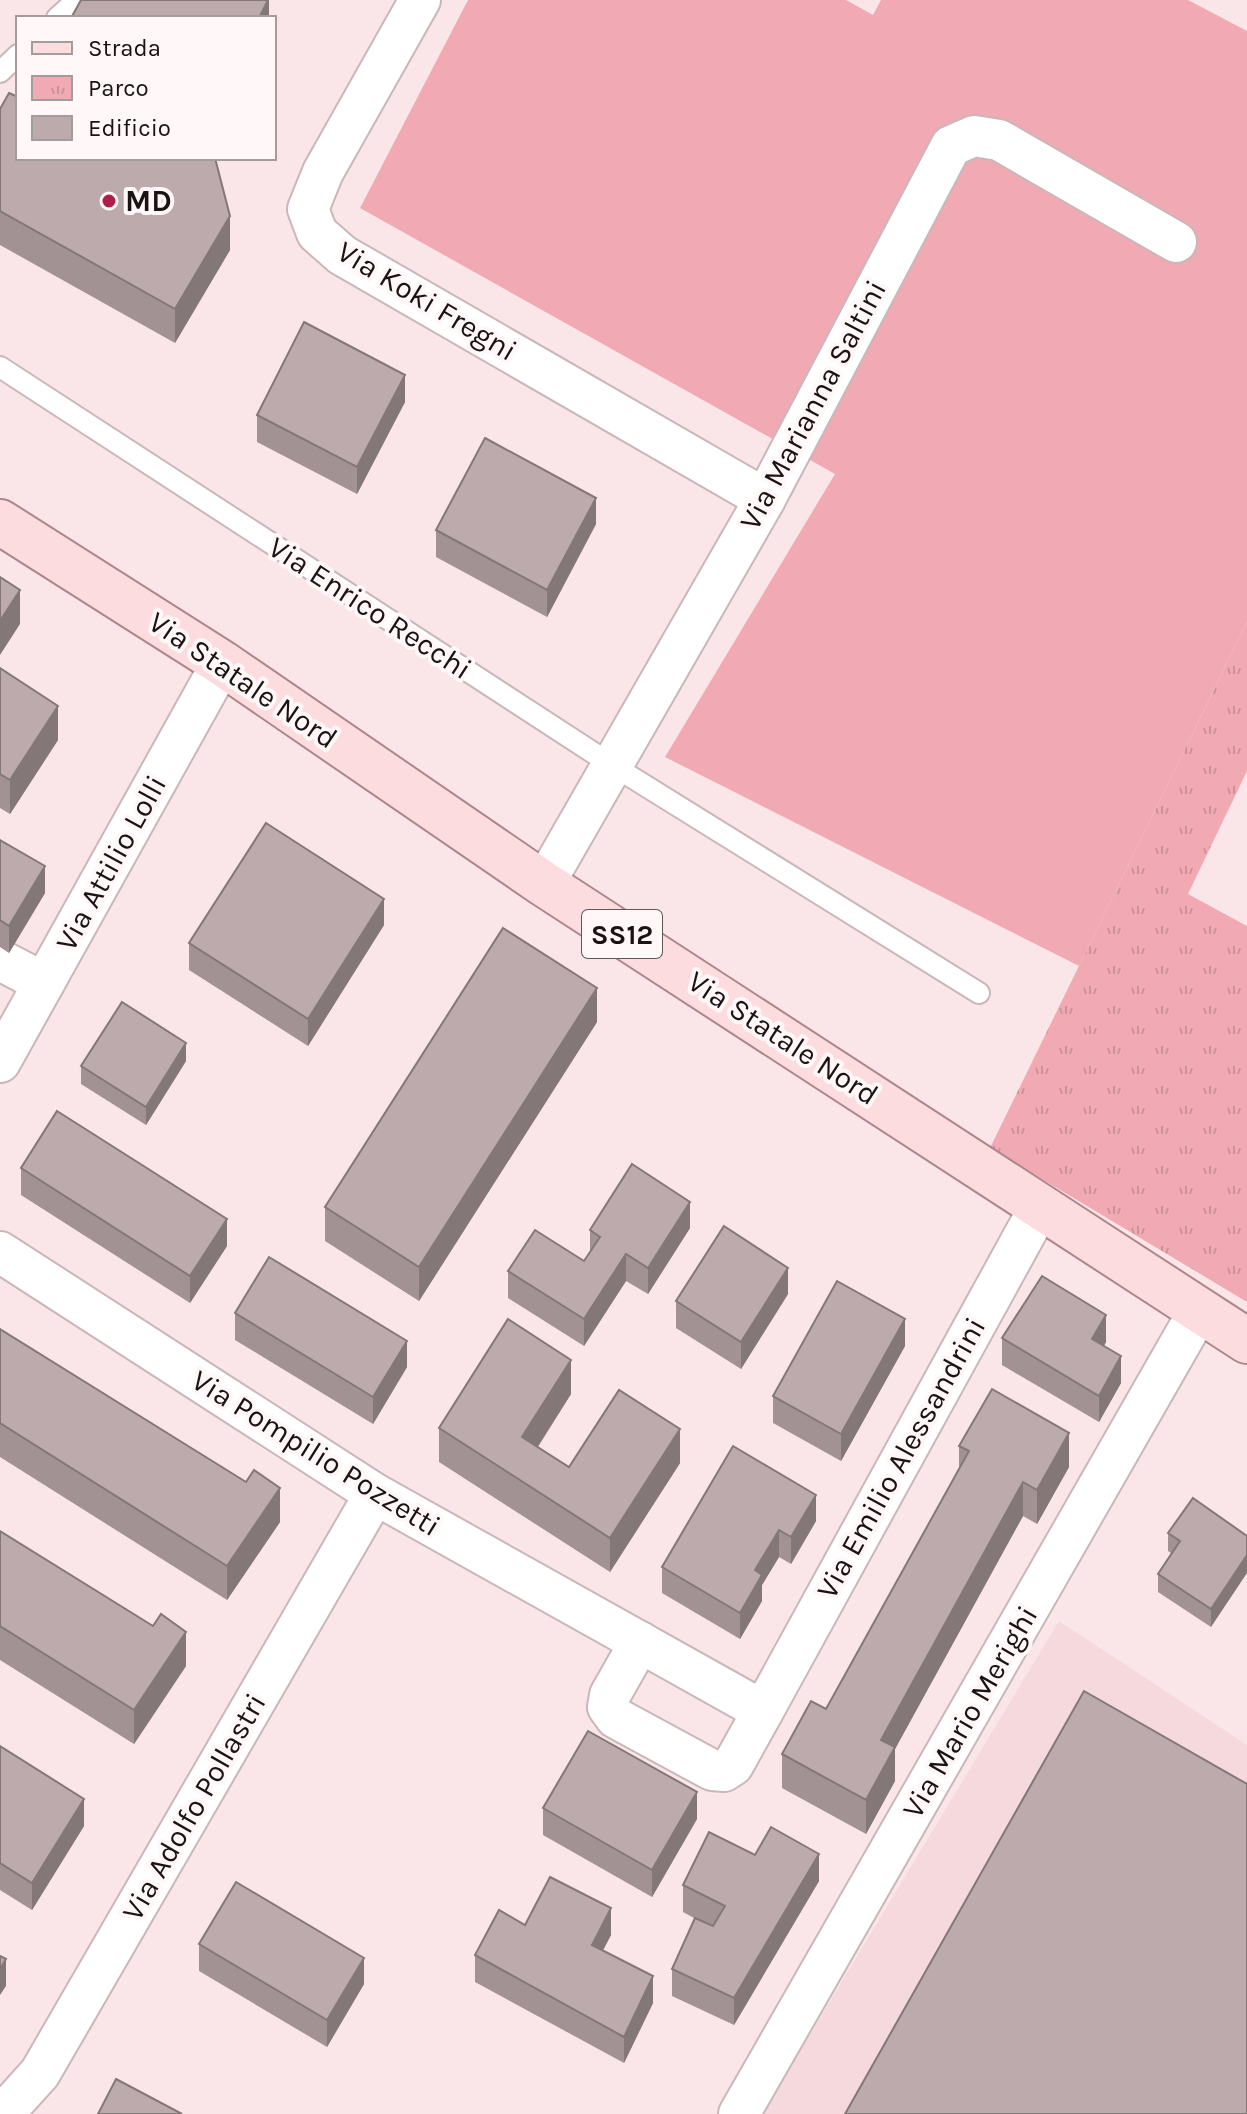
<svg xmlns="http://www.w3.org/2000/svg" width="1247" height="2114" viewBox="0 0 1247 2114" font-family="Karla,sans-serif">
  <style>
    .built { fill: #f6d9dc }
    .green { fill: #f1aab4 }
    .park { fill: url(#park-tufts) }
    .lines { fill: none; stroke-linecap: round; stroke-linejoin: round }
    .service-casing { stroke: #cab7b9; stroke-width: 24 }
    .minor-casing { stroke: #cab7b9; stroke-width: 44 }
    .primary-casing { stroke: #ad868b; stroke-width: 48 }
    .service { stroke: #fff; stroke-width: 20 }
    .minor { stroke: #fff; stroke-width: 40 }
    .primary { stroke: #fddce0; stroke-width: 44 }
    .wall { fill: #a39294 }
    .shaded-wall { fill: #847778 }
    .building { fill: #bdaaac; stroke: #847778; stroke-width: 2 }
    .poi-dot { fill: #b01e4b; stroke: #fff7f8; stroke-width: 3 }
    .labels { text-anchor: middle; stroke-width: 8; stroke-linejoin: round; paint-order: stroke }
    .shield { fill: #fff7f8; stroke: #5f5758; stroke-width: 2 }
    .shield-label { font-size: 28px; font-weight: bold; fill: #1a1314 }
    .poi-label { font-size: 30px; font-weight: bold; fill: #1a1314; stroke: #fff7f8; text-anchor: start }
    .street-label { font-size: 30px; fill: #1a1314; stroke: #fff7f8 }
  </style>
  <defs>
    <pattern id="park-tufts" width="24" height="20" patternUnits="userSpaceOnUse" patternTransform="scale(2)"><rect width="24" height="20" fill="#f1aab4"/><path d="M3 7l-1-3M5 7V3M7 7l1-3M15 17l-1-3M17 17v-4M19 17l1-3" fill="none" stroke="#ce919a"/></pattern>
  </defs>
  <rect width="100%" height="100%" fill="#fae6e9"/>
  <!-- built -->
  <path class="built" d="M1059,1621l188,124v369h-485z"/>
  <!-- green -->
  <path class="green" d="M468,0h378l27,15 8,-15h307l59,31v591l-168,344 -414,-209 170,-283 -475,-266z"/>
  <!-- park -->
  <path class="park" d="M1247,622v149l-59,123 59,32v376l-257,-154z"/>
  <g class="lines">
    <!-- service casing -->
    <g class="service-casing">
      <g id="service">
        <path d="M57,18l20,-18"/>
        <path d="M0,72l18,-17"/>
        <path d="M0,367l612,398 367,228"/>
      </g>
    </g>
    <!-- minor casing -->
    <g class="minor-casing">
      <g id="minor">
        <path d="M420,0l-97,172 -15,37 9,24 25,22 423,244"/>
        <path d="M544,884l221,-385 186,-353 23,-10 25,4 177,102"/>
        <path d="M0,960l44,23"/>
        <path d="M0,1062l222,-399"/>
        <path d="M0,1252l375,242 388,217 278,-506"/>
        <path d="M640,1642l-30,53 -2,12 8,11 96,52 12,1 9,-6 30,-54"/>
        <path d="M3,2114l37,-41 335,-579"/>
        <path d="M739,2114l461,-805"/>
      </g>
    </g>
    <!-- primary casing -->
    <g class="primary-casing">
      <path id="primary" d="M0,522l222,141 322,221 703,457"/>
    </g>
    <!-- service -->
    <use href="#service" class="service"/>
    <!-- minor -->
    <use href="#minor" class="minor"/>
    <!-- primary -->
    <use href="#primary" class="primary"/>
  </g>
  <!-- wall -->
  <g class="wall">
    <path d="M0,109l230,141 -55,93 -175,-98z"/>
    <path d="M405,402l-48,92 -100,-52v-27z"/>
    <path d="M596,524l-49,93 -111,-60v-27z"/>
    <path d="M0,668l58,72 -48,74 -10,-6z"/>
    <path d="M0,840l45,53 -36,60 -9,-6z"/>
    <path d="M384,925l-76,121 -119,-76v-27z"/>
    <path d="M597,1022l-178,279 -94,-60v-34z"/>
    <path d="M186,1061l-40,64 -65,-41v-18z"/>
    <path d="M21,1168l206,78 -37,57 -169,-108z"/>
    <path d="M690,1228l-42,66 -22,-13 -42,65 -76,-48v-27l76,-10 6,-8v-23z"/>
    <path d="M788,1294l-47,75 -65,-41v-27z"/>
    <path d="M235,1313l172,54 -34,57 -138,-84z"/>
    <path d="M0,1329l280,193 -53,78 -227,-143z"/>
    <path d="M1002,1338l104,4 -2,4 17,37 -22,39 -97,-57z"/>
    <path d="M905,1346l-64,115 -68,-38v-27z"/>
    <path d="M571,1394l-33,53 31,20 111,-4 -70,109 -171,-110v-34z"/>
    <path d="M733,1446l83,75 -25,43 -12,-7 -17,28v16l-22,38 -78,-46v-26z"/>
    <path d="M959,1446l110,21 -32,57 -14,-8 -128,233v32l-29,53 -84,-46v-34l44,-45 133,-240z"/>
    <path d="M0,1531l186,135 -52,78 -134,-84z"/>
    <path d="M1168,1533l79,3 -36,91 -53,-35v-18l13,-21 -3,-2z"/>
    <path d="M0,1746l84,80 -52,84 -32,-20z"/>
    <path d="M543,1808l154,11 -45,78 -109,-62z"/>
    <path d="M755,1855l64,26 -85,144 -62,-29v-27l22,-51 -11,-6v-27z"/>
    <path d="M525,1925l86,10 -8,15 50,53 -29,60 -149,-81v-27z"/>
    <path d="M199,1944l165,40 -37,63 -128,-76z"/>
  </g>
  <!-- shaded-wall -->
  <g class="shaded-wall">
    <path d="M268,0h1v18h-10z"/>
    <path d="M230,216v34l-55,93v-34z"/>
    <path d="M405,375v27l-48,92v-27z"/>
    <path d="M596,498v26l-49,93v-27z"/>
    <path d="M20,590v34l-20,31v-34z"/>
    <path d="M58,706v34l-48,74v-34z"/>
    <path d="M45,866v27l-36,60v-27z"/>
    <path d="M384,899v26l-76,121v-27z"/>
    <path d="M597,988v34l-178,279v-34z"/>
    <path d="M186,1043v18l-40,64v-18z"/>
    <path d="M690,1202v26l-42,66v-26z"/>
    <path d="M227,1219v27l-37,57v-27z"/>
    <path d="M626,1254v27l-42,65v-27z"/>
    <path d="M788,1268v26l-47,75v-27z"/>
    <path d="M1106,1315v27l-14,24v-27z"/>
    <path d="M905,1319v27l-64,115v-27z"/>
    <path d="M407,1341v26l-34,57v-27z"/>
    <path d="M1121,1356v27l-22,39v-26z"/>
    <path d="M571,1360v34l-49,77v-34z"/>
    <path d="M680,1429v34l-70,109v-34z"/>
    <path d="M1069,1433v34l-32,57v-34z"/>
    <path d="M1023,1482v34l-128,233v32l-29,53v-34l15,-60z"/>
    <path d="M280,1488v34l-53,78v-34z"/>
    <path d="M816,1495v26l-25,43v-27z"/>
    <path d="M779,1530v27l-17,28v16l-22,38v-26l15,-43z"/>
    <path d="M1247,1555v18l-36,54v-18z"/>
    <path d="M186,1632v34l-52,78v-34z"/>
    <path d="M697,1792v27l-45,78v-27z"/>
    <path d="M84,1799v27l-52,84v-27z"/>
    <path d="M819,1854v27l-85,144v-27z"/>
    <path d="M611,1908v27l-19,36v-26z"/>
    <path d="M364,1958v26l-37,63v-27z"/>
    <path d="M6,1959v27l-6,9v-26z"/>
    <path d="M653,1976v27l-29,60v-26z"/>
  </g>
  <!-- building -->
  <g class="building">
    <path d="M81,0h187l-9,18h-188z"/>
    <path d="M9,93l9,4v61h197l15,58 -55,93 -175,-98v-102z"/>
    <path d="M304,322l101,53 -48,92 -100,-52z"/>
    <path d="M485,438l111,60 -49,92 -111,-60z"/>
    <path d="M0,577l20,13 -20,31z"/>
    <path d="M0,668l58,38 -48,74 -10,-6z"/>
    <path d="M266,823l118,76 -76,120 -119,-76z"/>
    <path d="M0,840l45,26 -36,60 -9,-6z"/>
    <path d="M503,928l94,60 -178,279 -94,-60z"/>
    <path d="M122,1002l64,41 -40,64 -65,-41z"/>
    <path d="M57,1111l170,108 -37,57 -169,-108z"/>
    <path d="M632,1164l58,38 -42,66 -22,-14 -42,65 -76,-48 27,-41 49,31 16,-24 -10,-7z"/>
    <path d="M724,1226l64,42 -47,74 -65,-41z"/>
    <path d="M269,1257l138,84 -34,56 -138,-84z"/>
    <path d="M1042,1276l64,39 -14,24 29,17 -22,40 -97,-58z"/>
    <path d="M837,1281l68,38 -64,115 -68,-38z"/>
    <path d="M508,1319l63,41 -49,77 47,30 50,-77 61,39 -70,109 -171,-110z"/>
    <path d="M0,1329l246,153 8,-12 26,18 -53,78 -227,-143z"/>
    <path d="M992,1389l77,44 -32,57 -14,-8 -142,258 14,7 -29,53 -84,-46 29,-53 15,8 143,-258 -10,-5z"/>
    <path d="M733,1446l83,49 -25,42 -12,-7 -24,40 7,5 -22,38 -78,-46z"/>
    <path d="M1193,1498l54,38v19l-36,54 -53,-35 22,-33 -12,-8z"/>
    <path d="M0,1531l153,95 8,-12 25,18 -52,78 -134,-84z"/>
    <path d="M1084,1691l163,93v330h-402z"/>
    <path d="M588,1731l109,61 -45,78 -109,-62z"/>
    <path d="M0,1746l84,53 -52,84 -32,-20z"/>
    <path d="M771,1827l48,27 -85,144 -62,-29 23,-51 18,8 12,-20 -42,-21 26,-53 46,23z"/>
    <path d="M550,1877l61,31 -19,37 61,31 -29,61 -149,-82 24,-45 26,15z"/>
    <path d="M236,1882l128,76 -37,62 -128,-76z"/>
    <path d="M0,1956l6,3 -6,10z"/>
    <path d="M116,2079l66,35h-84z"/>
  </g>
  <!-- markers -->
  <circle class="poi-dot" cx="109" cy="201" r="8"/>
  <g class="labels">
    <!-- shield labels -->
    <rect class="shield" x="582" y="910" width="80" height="48" rx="6"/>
    <g class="shield-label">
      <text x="622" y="944">SS12</text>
    </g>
    <!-- poi labels -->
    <g class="poi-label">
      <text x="125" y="211">MD</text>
    </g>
    <!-- street labels -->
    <g class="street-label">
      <text transform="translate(427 301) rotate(31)" y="10">Via Koki Fregni</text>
      <text transform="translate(813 405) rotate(-62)" y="10">Via Marianna Saltini</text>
      <text transform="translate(370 608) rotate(33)" y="10">Via Enrico Recchi</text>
      <text transform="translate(243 680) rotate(34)" y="10">Via Statale Nord</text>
      <text transform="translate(111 863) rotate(-61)" y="10">Via Attilio Lolli</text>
      <text transform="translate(783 1038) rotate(33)" y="10">Via Statale Nord</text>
      <text transform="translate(316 1453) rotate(32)" y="10">Via Pompilio Pozzetti</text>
      <text transform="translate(901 1458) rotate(-61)" y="10">Via Emilio Alessandrini</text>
      <text transform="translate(970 1712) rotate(-60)" y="10">Via Mario Merighi</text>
      <text transform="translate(194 1807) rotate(-60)" y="10">Via Adolfo Pollastri</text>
    </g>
  </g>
  <!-- legend -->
  <rect x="16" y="16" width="260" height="144" fill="#fff7f8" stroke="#a39c9d" stroke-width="2"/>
  <rect x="32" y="42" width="40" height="12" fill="#fddce0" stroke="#a39c9d" stroke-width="2"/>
  <text x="88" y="56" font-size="24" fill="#1a1314">Strada</text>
  <rect x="32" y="76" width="40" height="24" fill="url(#park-tufts)" stroke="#a39c9d" stroke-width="2"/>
  <text x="88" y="96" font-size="24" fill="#1a1314">Parco</text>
  <rect x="32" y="116" width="40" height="24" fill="#bdaaac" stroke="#a39c9d" stroke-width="2"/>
  <text x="88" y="136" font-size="24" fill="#1a1314">Edificio</text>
</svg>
